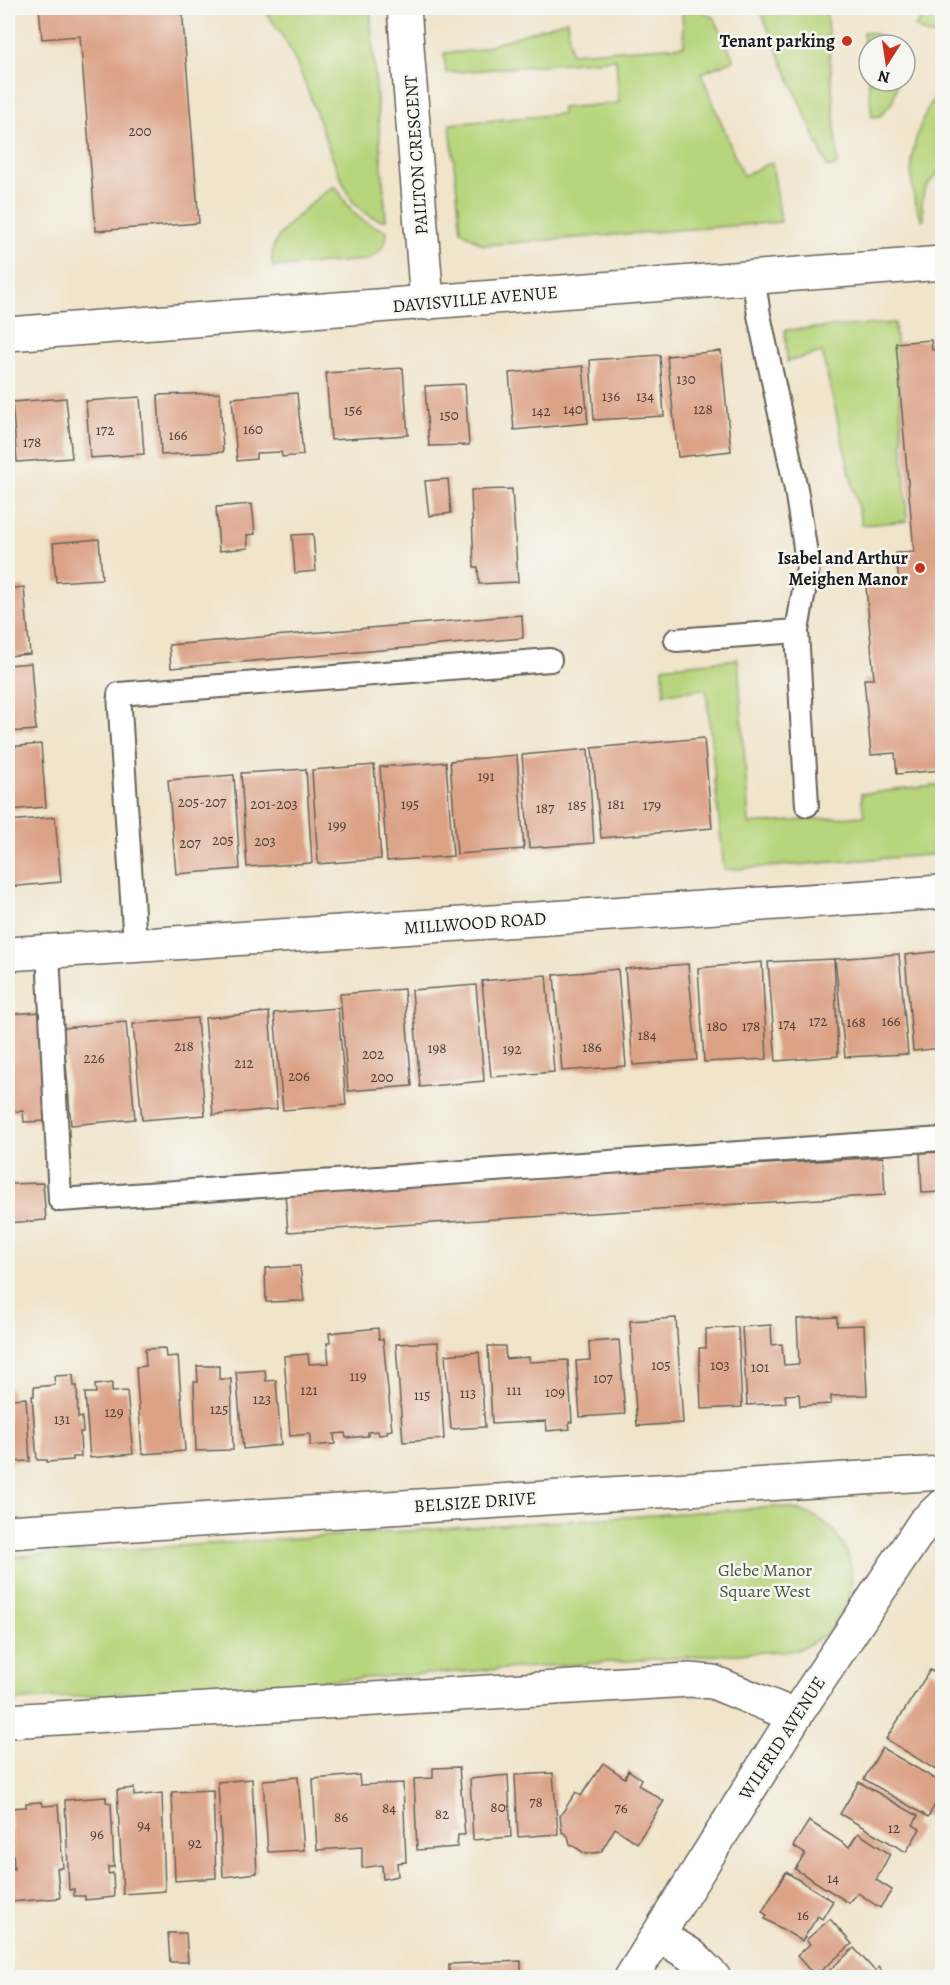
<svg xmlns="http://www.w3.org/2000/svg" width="950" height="1985" viewBox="0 0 950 1985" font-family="Alegreya,serif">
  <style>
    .green { fill: #b7d57b; stroke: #6a784c; stroke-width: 1.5 }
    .building { fill: #dca286 }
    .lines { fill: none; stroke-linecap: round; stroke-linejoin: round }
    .service-casing { stroke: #666259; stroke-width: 26 }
    .minor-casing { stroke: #666259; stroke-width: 36 }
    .tertiary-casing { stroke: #666259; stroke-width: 36 }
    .service { stroke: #fff; stroke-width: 22 }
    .minor { stroke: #fff; stroke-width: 33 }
    .tertiary { stroke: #fff; stroke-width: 33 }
    .poi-dot { fill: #c8321e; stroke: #f6f6f2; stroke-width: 2 }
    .labels { text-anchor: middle; stroke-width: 5; stroke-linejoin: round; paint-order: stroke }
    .number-label { font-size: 15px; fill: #4c3e36 }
    .poi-label { font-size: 18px; font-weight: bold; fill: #1c1c1c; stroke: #f6f6f2; text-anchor: end }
    .street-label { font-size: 18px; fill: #1c1c1c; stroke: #f6f6f2 }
    .park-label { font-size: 18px; fill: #4a5438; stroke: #f6f6f2 }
  </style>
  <rect width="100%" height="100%" fill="#f6f6f2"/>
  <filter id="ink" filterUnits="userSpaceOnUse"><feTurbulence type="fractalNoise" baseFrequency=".0167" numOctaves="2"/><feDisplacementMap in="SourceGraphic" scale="12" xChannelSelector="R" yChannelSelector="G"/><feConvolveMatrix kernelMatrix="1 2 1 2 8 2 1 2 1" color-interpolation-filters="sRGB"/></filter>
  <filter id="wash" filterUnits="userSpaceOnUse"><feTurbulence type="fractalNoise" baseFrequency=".008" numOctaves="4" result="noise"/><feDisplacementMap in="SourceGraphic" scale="24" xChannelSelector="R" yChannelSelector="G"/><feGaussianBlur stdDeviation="1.35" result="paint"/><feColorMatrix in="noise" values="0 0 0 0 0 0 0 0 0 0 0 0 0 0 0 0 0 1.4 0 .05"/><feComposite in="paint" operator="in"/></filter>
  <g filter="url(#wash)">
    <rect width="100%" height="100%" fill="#f0e4ca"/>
    <!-- green -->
    <g class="green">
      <path d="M260,8h110l16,212c-12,0 -24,-8 -32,-17 -10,-14 -15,-31 -22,-46 -16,-42 -39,-122 -72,-149z"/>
      <path d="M759,8h67l12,156 -10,4z"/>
      <path d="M932,8h10v28l-17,-2 -10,-8z"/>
      <path d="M702,10l13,9 19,41 -33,13 42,103 29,-14 9,60 -297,23 -23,-14 -11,-107 112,-10v-6l57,-5 -3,-44 -170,14 -2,-20 30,-2 93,-31 4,33 113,-7 -2,-35z"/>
      <path d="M863,32c12,0 18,4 25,13h-19v36h29l-5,20 -13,15 -8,1z"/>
      <path d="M942,87v83c-19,17 -23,25 -18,50h-2c-21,-44 -9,-95 20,-133z"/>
      <path d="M333,187h3c16,26 20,34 51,44 0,15 -7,21 -20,29l-94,7c-2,-10 -2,-19 4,-28 7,-12 43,-45 56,-52z"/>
      <path d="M895,323l12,198 -45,4 -40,-173 -35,10 -2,-32z"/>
      <path d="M738,659l11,165 115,-8 -3,-22 81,-9v69l-218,16 -18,-181 -42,5 -1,-27z"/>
      <path d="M775,1507c89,1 106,113 21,143l-788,51v-144z"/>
    </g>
    <g id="blocks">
      <!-- building -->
      <g class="building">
        <path d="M39,8h143l17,215 -103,8 -16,-195 -38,3z"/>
        <path d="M931,340l1,10 10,-1v421l-45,4 -2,-21 -24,2 -7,-76h10l-8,-93 33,-3 -3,-30 18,-1 -18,-209z"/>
        <path d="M721,351l10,100 -53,6 -11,-101z"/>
        <path d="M660,355l4,61 -70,4 -4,-60z"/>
        <path d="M583,366l5,57 -74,7 -5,-57z"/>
        <path d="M403,368l5,67 -77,5 -5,-67z"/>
        <path d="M465,384l4,61 -40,1 -4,-60z"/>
        <path d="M220,393l3,59 -62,3 -3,-60z"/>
        <path d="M297,393l6,62 -21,2 -1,-5 -25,1v6l-19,2 -5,-63z"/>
        <path d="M140,397l4,57 -54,4 -4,-57z"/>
        <path d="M66,398l6,60 -55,4 -5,-60z"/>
        <path d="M448,479l3,34 -22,3 -4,-35z"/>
        <path d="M512,489l6,93 -39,2 -1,-17h-4l-3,-77z"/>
        <path d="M252,504l3,30 -8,1 1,13 -29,3 -3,-44z"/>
        <path d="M313,534l3,37 -21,2 -3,-38z"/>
        <path d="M99,539l3,40 -46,3 -3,-39z"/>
        <path d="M24,587l6,67 -22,2v-67z"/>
        <path d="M522,615l1,23 -352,30 -2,-23z"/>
        <path d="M31,663l5,67 -28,2v-67z"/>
        <path d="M704,738l8,90 -111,10 -9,-90z"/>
        <path d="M41,744l5,63 -38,3v-63z"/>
        <path d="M588,749l6,94 -65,5 -7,-93z"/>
        <path d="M517,755l7,94 -67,5 -7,-93z"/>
        <path d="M446,762l7,94 -66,5 -7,-94z"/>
        <path d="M374,765l7,94 -63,5 -6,-94z"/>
        <path d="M306,769l6,94 -65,4 -6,-94z"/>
        <path d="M234,775l6,94 -64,5 -8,-94z"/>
        <path d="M55,817l6,65 -53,5v-66z"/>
        <path d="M942,951v97l-29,3 -8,-96z"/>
        <path d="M899,954l9,100 -63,3 -10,-98z"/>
        <path d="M834,959l4,97 -62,5 -8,-99z"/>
        <path d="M762,962l5,97 -63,3 -6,-94z"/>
        <path d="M688,964l9,96 -64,5 -8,-96z"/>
        <path d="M618,969l8,97 -64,5 -8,-96z"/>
        <path d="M546,975l8,97 -63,5 -9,-96z"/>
        <path d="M476,985l8,96 -64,6 -8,-97z"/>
        <path d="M404,989l8,97 -64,5 -8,-97z"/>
        <path d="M338,1008l8,97 -63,5 -9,-97z"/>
        <path d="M42,1012l4,109 -22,1 -1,-11 -15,1v-98z"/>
        <path d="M269,1012l8,97 -64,6 -8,-97z"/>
        <path d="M197,1018l8,97 -63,5 -9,-96z"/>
        <path d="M126,1022l9,97 -64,6 -8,-97z"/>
        <path d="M942,1152v40l-20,1 -2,-40z"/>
        <path d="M883,1157l2,38 -597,37 -3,-39z"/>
        <path d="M43,1183l3,37 -38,3v-39z"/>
        <path d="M300,1266l4,35 -38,1 -1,-34z"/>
        <path d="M837,1317v9l27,-1 3,70 -36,1v8l-31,2 -1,-12 -14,1 1,8 -39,2 -5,-78 29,-2 1,20 10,-1 2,21 15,-1 -2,-45z"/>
        <path d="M676,1318l7,105 -46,3 -7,-105z"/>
        <path d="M738,1327l4,80 -41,2 -2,-61h7v-19z"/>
        <path d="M378,1328l1,11h4l9,91 -5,1v3l-8,1 -1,-4 -10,1v4l-22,2 -1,-5 -11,1 1,10 -25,2v-12l-20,2 -6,-80 24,-2 1,10 20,-1 -2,-20h3l-1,-10z"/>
        <path d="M619,1340l6,74 -45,3 -4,-56 14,-1 -1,-18z"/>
        <path d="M438,1342l6,97 -41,3 -7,-98z"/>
        <path d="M488,1346h17l1,13 23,-2v5l39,-2 4,62h-3l1,7 -23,2 -1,-10 -54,3z"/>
        <path d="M165,1348l1,9 12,-1 7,95 -43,3 -6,-87 10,-1 -1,-17z"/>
        <path d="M479,1352l6,75 -34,2 -6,-74z"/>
        <path d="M197,1366h22v13h12l2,71 -37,1 -2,-69h4z"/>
        <path d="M265,1370l1,11 10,-1 5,65 -38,4 -7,-77z"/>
        <path d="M73,1375l1,11h3l1,32 4,-1 1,15h-3l1,25h-8v3l-26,2v-2h-10l-5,-64h2v-9l21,-2 -1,-9z"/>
        <path d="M112,1383v9l15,-1 6,63 -43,4 -5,-65h11l-1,-8z"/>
        <path d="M11,1388l1,11 14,-1 4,63 -22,1v-73z"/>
        <path d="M930,1670l12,7v97l-56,-35z"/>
        <path d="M882,1748l60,35v9l-14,25 -64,-38z"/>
        <path d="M603,1763l22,15 3,-8 13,9 -3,6 26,16 -27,42 -22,-15 -14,24 -15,2 -16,-10 -2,-8 -6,-4 -2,-16 16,-24 5,4z"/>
        <path d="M459,1767l6,68h-7l-1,12 -40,3 -3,-71 19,-1v-10z"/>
        <path d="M553,1773l5,61 -40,3 -3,-62z"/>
        <path d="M359,1775l1,10 43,-2 3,79 -9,1 1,13 -15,3 -1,-14 -20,3v-21l-45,3 -4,-71z"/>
        <path d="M508,1775l3,62 -38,3 -3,-61z"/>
        <path d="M298,1777l6,73 -36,2 -5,-72z"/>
        <path d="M252,1779l5,94 -34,4 -5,-95z"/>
        <path d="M859,1782l59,34 -5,9 7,4 -14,23 -66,-38z"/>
        <path d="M134,1788v8l28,-3 3,98 -42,3 -6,-104z"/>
        <path d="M213,1790l3,88 -41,3 -3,-89z"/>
        <path d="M106,1797v5l5,1 3,64h-6v7l5,-1 1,24 -29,3v-4h-11v-7l-5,1 -4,-90z"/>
        <path d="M41,1802l1,4 16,-1 5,63h-6l3,30 -50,4 -2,-33h6l-4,-61 16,-1v-4z"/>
        <path d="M809,1821l40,26 9,-14 32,21 -14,26 16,10 -12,18 -22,-15 -9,10 -54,-34 10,-15 -12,-8z"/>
        <path d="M786,1872l47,29 -11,18 -4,-3 -16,25 -37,-22 2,-4 -5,-3z"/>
        <path d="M830,1919l22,25 -37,32 -18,-20 13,-12 -4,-4z"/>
        <path d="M168,1933h18l2,29h-18z"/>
        <path d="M854,1948l21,23 4,-4 8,11h-66z"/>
        <path d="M521,1961v17h-72v-14z"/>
      </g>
    </g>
  </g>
  <g filter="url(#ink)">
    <use href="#blocks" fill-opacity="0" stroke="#666259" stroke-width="1.5"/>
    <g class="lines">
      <!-- service casing -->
      <g class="service-casing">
        <g id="service">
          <path d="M753,276l6,39 37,174 12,78 -11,64 10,174"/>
          <path d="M676,640l121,-9"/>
          <path d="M135,945l-16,-251 431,-34"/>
          <path d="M48,952l12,248 882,-61"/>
        </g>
      </g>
      <!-- minor casing -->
      <g class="minor-casing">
        <g id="minor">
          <path d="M404,8l23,295"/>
          <path d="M8,954l934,-62"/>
          <path d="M8,1532l934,-59"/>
          <path d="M8,1721l681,-41 24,2 82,34"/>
          <path d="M658,1935l33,20 23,23"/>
          <path d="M631,1978l164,-262 129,-193 18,-17"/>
        </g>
      </g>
      <!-- tertiary casing -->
      <g class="tertiary-casing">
        <path id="tertiary" d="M8,334l934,-71"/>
      </g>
      <!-- service -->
      <use href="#service" class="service"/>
      <!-- minor -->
      <use href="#minor" class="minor"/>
      <!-- tertiary -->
      <use href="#tertiary" class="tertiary"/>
    </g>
  </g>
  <!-- markers -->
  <g class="poi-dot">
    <circle cx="847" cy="41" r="6"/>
    <circle cx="920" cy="568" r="6"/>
  </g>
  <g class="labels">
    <!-- number labels -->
    <g class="number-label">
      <text x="140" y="136">200</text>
      <text x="686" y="384">130</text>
      <text x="611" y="401">136</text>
      <text x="645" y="401">134</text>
      <text x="573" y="414">140</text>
      <text x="703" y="414">128</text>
      <text x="353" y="415">156</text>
      <text x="541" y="416">142</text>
      <text x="449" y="420">150</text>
      <text x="253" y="434">160</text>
      <text x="105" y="435">172</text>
      <text x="178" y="440">166</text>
      <text x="32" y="447">178</text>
      <text x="486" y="781">191</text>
      <text x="202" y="807">205-207</text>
      <text x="274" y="809">201-203</text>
      <text x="410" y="809">195</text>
      <text x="616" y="809">181</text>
      <text x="577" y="810">185</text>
      <text x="652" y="810">179</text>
      <text x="545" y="813">187</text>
      <text x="337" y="830">199</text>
      <text x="223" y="845">205</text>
      <text x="265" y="846">203</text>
      <text x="190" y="848">207</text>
      <text x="818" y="1026">172</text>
      <text x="891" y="1026">166</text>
      <text x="856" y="1027">168</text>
      <text x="787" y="1029">174</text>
      <text x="717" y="1031">180</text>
      <text x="751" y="1031">178</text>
      <text x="647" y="1040">184</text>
      <text x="184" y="1051">218</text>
      <text x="592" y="1052">186</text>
      <text x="437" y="1053">198</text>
      <text x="512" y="1054">192</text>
      <text x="373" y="1059">202</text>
      <text x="94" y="1063">226</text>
      <text x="244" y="1068">212</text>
      <text x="299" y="1081">206</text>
      <text x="382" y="1082">200</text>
      <text x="661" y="1370">105</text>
      <text x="720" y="1370">103</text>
      <text x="760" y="1372">101</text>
      <text x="358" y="1381">119</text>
      <text x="603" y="1383">107</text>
      <text x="309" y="1395">121</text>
      <text x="514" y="1395">111</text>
      <text x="555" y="1397">109</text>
      <text x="468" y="1398">113</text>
      <text x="422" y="1400">115</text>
      <text x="262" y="1404">123</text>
      <text x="219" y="1414">125</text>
      <text x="114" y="1417">129</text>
      <text x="62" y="1424">131</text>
      <text x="536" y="1807">78</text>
      <text x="498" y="1812">80</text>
      <text x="389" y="1813">84</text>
      <text x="621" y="1813">76</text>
      <text x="442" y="1819">82</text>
      <text x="341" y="1822">86</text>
      <text x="144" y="1830">94</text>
      <text x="894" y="1833">12</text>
      <text x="97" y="1839">96</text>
      <text x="195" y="1848">92</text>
      <text x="833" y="1883">14</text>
      <text x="803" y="1920">16</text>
    </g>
    <!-- poi labels -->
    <g class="poi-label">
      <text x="835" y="47">Tenant parking</text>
      <text x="908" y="564">Isabel and Arthur<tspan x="908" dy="21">Meighen Manor</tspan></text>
    </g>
    <!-- street labels -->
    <g class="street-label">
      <text transform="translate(416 155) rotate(-94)" y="6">PAILTON CRESCENT</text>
      <text transform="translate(475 299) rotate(-5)" y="6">DAVISVILLE AVENUE</text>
      <text transform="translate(475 923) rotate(-4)" y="6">MILLWOOD ROAD</text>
      <text transform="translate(475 1502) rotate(-4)" y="6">BELSIZE DRIVE</text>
      <text transform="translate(782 1738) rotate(-57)" y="6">WILFRID AVENUE</text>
    </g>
    <!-- park labels -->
    <g class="park-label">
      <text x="765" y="1576">Glebe Manor<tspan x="765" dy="21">Square West</tspan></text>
    </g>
  </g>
  <!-- margin -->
  <rect width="950" height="1985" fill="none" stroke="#f6f6f2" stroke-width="30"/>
  <!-- north arrow -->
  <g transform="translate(887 63) rotate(192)"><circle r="28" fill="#f6f6f2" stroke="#9f9f9c" stroke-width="1.5"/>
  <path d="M0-4.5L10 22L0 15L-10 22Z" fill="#c8321e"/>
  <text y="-9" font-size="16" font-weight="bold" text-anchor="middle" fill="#1c1c1c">N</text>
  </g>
</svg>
